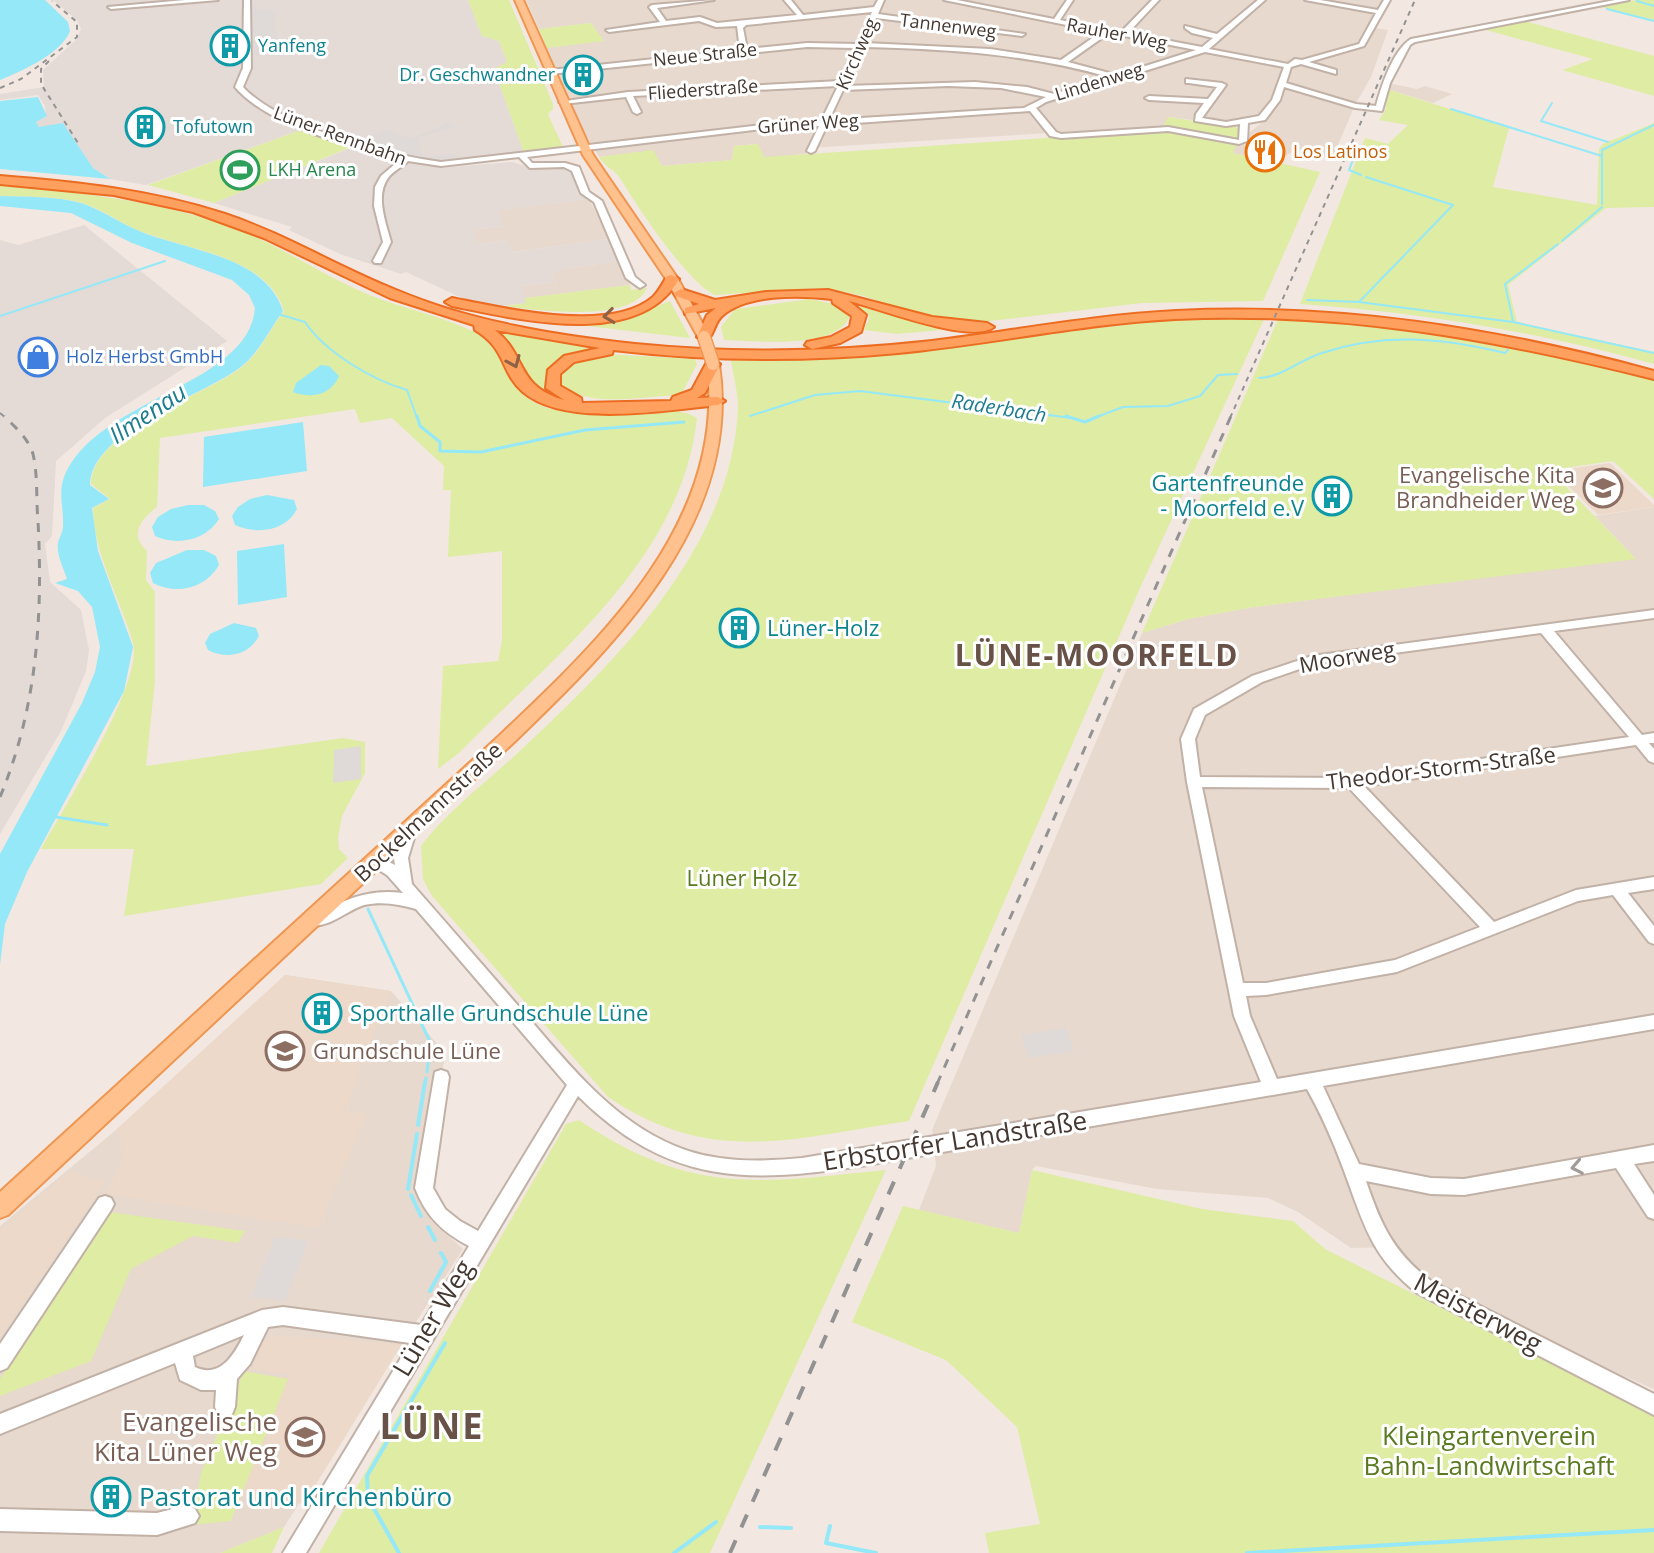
<svg xmlns="http://www.w3.org/2000/svg" width="1654" height="1553" viewBox="0 0 1654 1553" font-family="'Open Sans',sans-serif">
  <style>
    .residential { fill: #e7d9ce }
    .industrial { fill: #e4dad6 }
    .education { fill: #edd9c9 }
    .green { fill: #deeca4 }
    .parking { fill: #dfdad7 }
    .water { fill: #95e8f7 }
    .lines { fill: none; stroke-linecap: round; stroke-linejoin: round }
    .stream-far2 { stroke: #95e8f7; stroke-width: 2 }
    .stream-far1 { stroke: #95e8f7; stroke-width: 3 }
    .stream { stroke: #95e8f7; stroke-width: 4 }
    .minor-casing { stroke: #c1b1a6; stroke-width: 4 }
    .major-casing { stroke: #ef9752; stroke-width: 4 }
    .highway-casing { stroke: #ec6c21; stroke-width: 4 }
    .minor { fill: #fff; fill-rule: evenodd }
    .major { fill: #ffc18d; fill-rule: evenodd }
    .highway { fill: #ffa05f; fill-rule: evenodd }
    .rail-far2 { stroke: #929292; stroke-width: 2; stroke-dasharray: 5 5; stroke-linecap: butt }
    .rail-far1 { stroke: #929292; stroke-width: 3; stroke-dasharray: 9 9; stroke-linecap: butt }
    .rail { stroke: #929292; stroke-width: 4; stroke-dasharray: 14 14; stroke-linecap: butt }
    .major-bridge-casing { stroke: #ef9752; stroke-width: 15; stroke-linecap: butt }
    .major-bridge { stroke: #ffc18d; stroke-width: 12 }
    .oneway { stroke: #8f6243 }
    .oneway2 { stroke: #a29c98 }
    .labels { text-anchor: middle; stroke-width: 6; stroke-linejoin: round; paint-order: stroke }
    .far-street-label { font-size: 18px; fill: #443831; stroke: #fff }
    .far-culture-label { font-size: 18px; fill: #0d838f; stroke: #fff; text-anchor: start }
    .far-food-label { font-size: 18px; fill: #c56008; stroke: #fff; text-anchor: start }
    .far-leisure-label { font-size: 18px; fill: #27864d; stroke: #fff; text-anchor: start }
    .far-shop-label { font-size: 18px; fill: #366cbe; stroke: #fff; text-anchor: start }
    .far-water-label { font-size: 20px; font-style: italic; fill: #1d7c8f; stroke: #fff }
    .education-label { font-size: 22px; fill: #785e54; stroke: #fff; text-anchor: end }
    .culture-label { font-size: 22px; fill: #0d838f; stroke: #fff; text-anchor: start }
    .street-label { font-size: 22px; fill: #443831; stroke: #fff }
    .park-label { font-size: 22px; fill: #5a7a20; stroke: #fff }
    .water-label { font-size: 24px; font-style: italic; fill: #1d7c8f; stroke: #fff }
    .near-street-label { font-size: 26px; fill: #443831; stroke: #fff }
    .near-education-label { font-size: 26px; fill: #785e54; stroke: #fff; text-anchor: end }
    .near-park-label { font-size: 26px; fill: #5a7a20; stroke: #fff }
    .near-culture-label { font-size: 26px; fill: #0d838f; stroke: #fff; text-anchor: start }
    .district-label { font-size: 30px; font-weight: bold; letter-spacing: 2px; fill: #685247; stroke: #fff }
    .near-district-label { font-size: 36px; font-weight: bold; letter-spacing: 2px; fill: #685247; stroke: #fff }
  </style>
  <rect width="100%" height="100%" fill="#f2e8e1"/>
  <!-- residential -->
  <g class="residential">
    <path d="M526,0h858l-14,27 18,3 -17,47 -16,28 -23,54 -34,-10 -23,12 -43,-8 5,-10 8,2 1,-10 19,-15 -50,3 -46,-6 -6,9 -355,22 -3,6 -41,4 -7,-14 -23,2 -2,14 -70,6 -9,-15 -54,6 -15,-25 -37,-84 56,-8 -12,-17 -52,6z"/>
    <path d="M1388,83l29,6 8,-3 27,8 -19,9 -46,-14z"/>
    <path d="M589,199l20,40 -98,13 -4,-12 -30,4 -3,-14 29,-4 -5,-16z"/>
    <path d="M619,261l11,24 -105,13 -3,-12 32,-4 -2,-9 9,-4z"/>
    <path d="M1654,507v882l-51,-22 -183,-90 -28,-30 -41,1 -53,-36 -30,-14 -111,-9 -121,-23 -4,4 -13,63 -100,-23 17,-44 -4,-36 210,-497 46,-14 66,-12 381,-49 -40,-42z"/>
    <path d="M285,975l106,16 55,63 -32,133 18,34 31,28 -179,278 -64,26h-220v-327l116,-96z"/>
  </g>
  <!-- industrial -->
  <g class="industrial">
    <path d="M53,0h415l14,36 17,5 8,21 -13,7 30,84 -83,9 -2,6 74,-6 20,7 32,-2 6,3 10,23 8,6 -90,11 4,16 -29,4 3,14 31,-4 4,12 97,-13 10,22 -58,8 -9,4 2,9 -32,4 5,17 -37,4 -15,-3 -69,-32 -5,2 -61,-20 -51,-24 3,-3 -78,-24 136,-55 -46,-19 -158,56 -36,-6 -17,-11 -30,-45 -24,5 -3,-6 10,-5 -1,-11 -7,-11 -38,5v-6l44,-7 -1,-17 34,-31 4,-10 -4,-9z"/>
    <path d="M84,225l143,116 -122,77 -49,43 -4,75 -7,8 5,38 31,28 8,40 -3,21 -25,60 -61,103v-594l18,5z"/>
  </g>
  <!-- education -->
  <g class="education">
    <path d="M1610,463l44,42v2l-56,8 -45,-44z"/>
    <path d="M285,975l106,16 -47,120 22,3 -48,114 -211,-34 15,-35 -2,-25 -4,-4z"/>
    <path d="M71,1171l33,12 -104,154v-107z"/>
    <path d="M270,1335l132,9 -98,160 -64,-10 50,-119 -37,-6 9,-25z"/>
  </g>
  <!-- green -->
  <g class="green">
    <path d="M468,0h41l44,104v5l-5,5 15,33 -39,6 -30,-84 13,-7 -8,-21 -17,-5z"/>
    <path d="M1636,0h18v20l-53,-13z"/>
    <path d="M1524,21l130,35v40l-92,-26 31,-11 -111,-30z"/>
    <path d="M591,23l13,18 -57,7 -8,-19z"/>
    <path d="M1387,89l122,39 -16,59 104,18 2,-56 4,-5 51,-21v84l-48,1 -98,77 9,37 137,30v12c-116,-32 -234,-52 -354,-60l65,-166 23,6 20,-19 -29,-5 7,-11z"/>
    <path d="M1168,117l73,11 -1,13 -77,-14z"/>
    <path d="M304,129l47,18 -137,56 -66,-18z"/>
    <path d="M1166,130l71,13 -4,10 87,19 -57,129 -121,2 -169,20 -56,-8 -53,-19 -40,-8 -109,7c-27,-12 -79,-90 -95,-117 -6,-9 -15,-11 -21,-21l54,-7 9,16 70,-6 2,-14 24,-2 6,13z"/>
    <path d="M0,183c81,11 160,17 237,46 46,18 85,46 130,65 34,14 71,21 103,36 38,16 33,62 72,76 43,17 124,-8 155,12 -16,144 -143,237 -237,334l-22,17 5,-103 55,-5 4,-21v-89l-54,6 3,-67h-8l1,-24 -52,-48 -32,5 -5,-14 -195,29 -3,69c-17,13 -28,28 -10,44l-1,29 9,12v89l-9,85 197,-28 22,4v31l-23,43 -4,21 1,12 9,9 -27,26 -197,32 10,-67h-93c21,-38 103,-168 92,-206 -13,-46 -39,-87 -40,-135l17,-9 -19,-15c2,-55 117,-89 152,-118 19,-16 26,-36 41,-55 -17,-55 -97,-61 -144,-80 -20,-8 -39,-23 -61,-29 -25,-6 -53,-5 -79,-6z"/>
    <path d="M630,285l1,5 16,-2c-16,36 -112,22 -143,18l22,-3 -1,-5z"/>
    <path d="M810,299l28,6 11,12c-13,33 -95,24 -125,23l-3,-13 14,-18z"/>
    <path d="M670,301l20,37 -129,-15 69,-6z"/>
    <path d="M862,304l79,26 -44,4 -33,-4 6,-13 -10,-9z"/>
    <path d="M1265,317l-125,271 -231,533c-114,17 -198,46 -301,-24l-176,-201 -9,-17 -2,-33c27,-36 67,-65 101,-97 95,-89 210,-202 216,-341 0,-16 -5,-33 -7,-48l115,-3 83,-8 250,-31z"/>
    <path d="M1279,317l167,13 208,50v119l-41,-38 -63,9 86,89 -382,48 -66,12 -46,14z"/>
    <path d="M490,327l122,21 -45,9 -20,16 1,16 20,14c-8,-3 -19,-4 -26,-9 -25,-15 -22,-47 -52,-67z"/>
    <path d="M605,354l90,5 2,5 -16,31c-35,1 -88,13 -118,-8l-3,-10 15,-16z"/>
    <path d="M579,1120c112,76 180,63 307,50l-176,383h-391l247,-429z"/>
    <path d="M1032,1170l170,39 91,12 32,28 329,167v137h-665l-4,-20 55,-9 -23,-97 -71,-67 -94,-38 51,-116 116,27z"/>
    <path d="M109,1212l136,19 -7,12 -45,-7 -62,33 -40,92 -91,35v-17z"/>
    <path d="M244,1371l44,8 -57,142 -40,4 10,-52z"/>
    <path d="M284,1527l-12,26h-52z"/>
  </g>
  <!-- parking -->
  <g class="parking">
    <path d="M252,8l23,3 3,39 -24,6z"/>
    <path d="M447,123l9,4 -38,10 5,20 33,-3 -1,7h-29l-28,-5 -16,-6 3,-2 -29,-8 33,-10 21,9z"/>
    <path d="M361,746v33l-28,4 1,-33z"/>
    <path d="M1066,1028l8,23 -45,7 -8,-23z"/>
    <path d="M275,1237l33,4 -23,60 -34,-4z"/>
  </g>
  <!-- water -->
  <g class="water">
    <path d="M0,0h45l23,22 2,9c-9,23 -48,40 -70,49z"/>
    <path d="M38,97l9,19 -11,6 3,5 24,-4 30,45 17,11 -110,-10v-68z"/>
    <path d="M0,196c26,1 55,0 81,7 19,6 37,19 56,27 47,21 128,24 146,81 -14,19 -22,39 -41,55 -36,29 -151,64 -152,119l19,14 -17,9 6,43 35,96 -9,44 -97,181 -22,52 -5,41v-111l82,-151 13,-31 5,-25 -8,-40 -14,-16 -23,-8 12,-4c-3,-10 -11,-25 -9,-36 1,-5 5,-11 5,-17 1,-16 -5,-33 1,-49 32,-79 185,-91 191,-169l-6,-13 -17,-15 -100,-37 -61,-30 -71,-7z"/>
    <path d="M321,365l8,1 10,10c-8,19 -27,23 -46,16l3,-9z"/>
    <path d="M303,422l4,49 -104,16 1,-50z"/>
    <path d="M267,495l27,5 3,9c-11,22 -40,26 -62,16l-3,-9 6,-9 12,-8z"/>
    <path d="M188,505h16l11,6 4,8c-14,22 -42,27 -64,17l-3,-9 6,-10 13,-8z"/>
    <path d="M284,544l3,53 -49,8 -1,-54z"/>
    <path d="M187,550h17l12,6 3,9c-14,24 -43,30 -66,18l-3,-10 6,-10z"/>
    <path d="M234,623l22,5 3,8c-10,19 -32,24 -51,14l-3,-7 5,-9z"/>
  </g>
  <g class="lines">
    <!-- stream-far2 -->
    <g class="stream-far2">
      <path d="M1637,1l17,5"/>
      <path d="M1607,9l47,12"/>
      <path d="M1552,103l-11,18 67,21"/>
      <path d="M1451,109l151,47"/>
      <path d="M1355,155l-6,15 12,5"/>
      <path d="M1366,177l87,28 -94,97 154,20"/>
      <path d="M1602,204v-54l52,-25"/>
      <path d="M1562,241l40,-34"/>
      <path d="M1307,300l52,2"/>
      <path d="M278,314l27,8c20,30 67,58 102,68l10,28"/>
      <path d="M0,316l165,-55"/>
      <path d="M1513,321l-8,-37 53,-40"/>
      <path d="M1513,322l141,31"/>
      <path d="M1259,378c24,-1 40,-18 63,-25 62,-21 120,-15 183,0l3,-3"/>
      <path d="M750,416l65,-21 45,-4 212,27"/>
      <path d="M1094,418l29,-11 45,-1 32,-10 18,-21 19,-1"/>
    </g>
    <!-- stream-far1 -->
    <g class="stream-far1">
      <path d="M417,416l3,10 20,16v9l41,1 104,-22 99,-8"/>
      <path d="M1066,416l19,6 14,-6"/>
      <path d="M56,817l51,8"/>
      <path d="M368,909l63,135"/>
      <path d="M427,1072l2,-16"/>
      <path d="M425,1084l1,-6"/>
    </g>
    <!-- stream -->
    <g class="stream">
      <path d="M418,1125l7,-43"/>
      <path d="M408,1189l9,-55"/>
      <path d="M411,1195l10,21"/>
      <path d="M428,1227l7,13"/>
      <path d="M430,1291l16,-29 -5,-9"/>
      <path d="M830,1526l-4,17 50,10"/>
      <path d="M760,1527l31,1"/>
      <path d="M399,1553l-31,-55 -1,-22 78,-133"/>
      <path d="M674,1553l42,-31"/>
      <path d="M1247,1553l407,-23"/>
    </g>
    <!-- minor casing -->
    <g class="minor-casing">
      <g id="minor">
        <path d="M185,0h33l-107,9 -3,-2z"/>
        <path d="M244,0h6l1,68 -8,19c37,40 144,68 198,75l321,-37 59,-4 17,-35 -205,10 8,16 -4,2 -4,-2 -7,-15 -63,7 -4,-2 69,-10 212,-11 15,-33 -48,-1 -257,27 -4,-2 4,-2 190,-20 -3,-24 -21,1 -17,-6 -90,11 -3,-2 54,-8 -11,-15 3,-2 62,-5 -57,8 9,13 34,-4 17,6 80,-8 -13,-15h7l12,15 71,-8 4,-7h6l-6,14 147,20 -3,2 -146,-18 -11,25 125,6 71,11 40,-28 -157,-32h13l97,19 13,-19h6l-13,20 61,12 31,-32h7l-31,33 74,14 11,-9 -21,-5 -7,-5v-2l32,8 41,-34h7l-56,49 79,15 7,-5 7,1 57,-16 17,-31 -71,-13h15l58,10 6,-10h6l-26,46 -55,16 27,8v4l-35,-10 -10,3 -5,16 70,21 20,2c5,-19 17,-56 35,-67l204,-39h14l-214,42 -5,3 -20,38 -8,28 -27,-3 -71,-21 -4,13 -15,20 -17,3 -1,18 -8,3 -71,-13 -107,7 -11,-2 -20,-25 -203,14 -12,26 -4,2 -4,-2 12,-25 -57,3 -235,28 5,6h33l14,4 10,25 13,9 33,76 10,8 -5,3 -14,-10 -32,-76 -13,-9 -9,-22 -8,-4 -34,1 -11,-11 -78,9 -33,-5c-6,6 -15,10 -20,17 -13,18 -2,45 3,64l-10,21h-6l-2,-2 10,-19 -9,-36 1,-19 6,-11 20,-17c-48,-11 -134,-34 -166,-72l8,-19zM872,12l-15,32 -50,-1 -60,6 -4,-21 3,-3zM1109,33l87,17 -79,25 -49,-13zM864,47c83,2 165,7 245,30l-55,17 -27,-7 -52,-5 -130,4zM1205,52l79,15 -12,33 -13,16 -33,6 -24,-4 24,-33 -4,-2 -36,-4v4h3l28,4 -9,12 -59,-3 -4,2 4,2 55,3 -8,11 -1,7 31,5 14,-2 -1,16 -71,-13 -107,7 -5,-2 -20,-24 10,-6zM948,86l53,2 45,9 -22,11 -195,12 14,-30z"/>
        <path d="M1654,610v8l-100,13 88,104 12,-2v10h-5l5,6v14l-5,-2 -13,-16 -272,41 130,136 82,-32 78,-13v12l-26,4 26,33v18l-5,-2 -36,-47 -35,6 -181,71 -131,23 -20,1 4,20 27,63 377,-64v14l-331,57 36,78 72,14 33,1 190,-34v16l-20,3 20,31v24l-6,-2 -32,-49 -152,27 -33,-1 -65,-13c15,44 27,71 65,100l223,113v21l-237,-122c-47,-37 -54,-72 -74,-125 -10,-27 -22,-54 -36,-79l-446,77c-116,18 -194,18 -283,-70l-272,457h-23l127,-210 -127,-18 -15,2 -18,37 -13,15 -2,28 -3,7 -7,3 -7,-3 -3,-7 1,-17h-15l-21,-10 -5,-17 -175,71v-20l262,-104 21,-3 138,18 48,-79c-27,-14 -43,-30 -54,-58l20,-116 6,-2 6,2 2,5 -16,111 12,21 15,12 18,10 89,-146 -151,-176c-17,-5 -34,-8 -52,-4 -16,5 -37,24 -53,20l-3,-4 3,-4c30,-16 57,-29 92,-24l-16,-18 -18,-11 -2,-4 2,-4 5,-2 21,11 -1,-7 11,-34h10l2,4 -9,30 4,26c37,42 73,84 109,125 45,52 89,110 154,137 40,17 85,16 127,12l459,-76 -27,-66 -47,-234 -6,-43 13,-30 58,-33 60,-20zM1541,633l88,104 -276,41 -153,-1 -5,-38 10,-24 57,-33 52,-18zM1202,787l147,1 131,139 -85,33 -129,23h-23zM244,1335c-10,20 -24,44 -49,32l-2,-11z"/>
        <path d="M105,1196l6,2 3,6 -3,6 -104,158 -7,3v-27l99,-146z"/>
        <path d="M188,1505l7,4 4,7 -4,7 -38,12 -157,-4v-22l157,4z"/>
      </g>
    </g>
    <!-- major casing -->
    <g class="major-casing">
      <g id="major">
        <path d="M515,0h8l70,155 85,124 32,58 -2,3 -10,-3 -32,-58 -83,-124z"/>
        <path d="M713,360l6,4c24,156 -104,281 -207,380l-504,471 -8,3v-26l499,-456c104,-98 229,-217 208,-372z"/>
      </g>
    </g>
    <!-- highway casing -->
    <g class="highway-casing">
      <g id="highway">
        <path d="M0,176c76,6 152,14 225,38 60,20 113,53 171,76 76,32 158,45 239,54 99,10 198,8 297,-3 81,-10 162,-26 244,-30 163,-8 321,17 478,60v8c-161,-40 -313,-68 -479,-60 -93,5 -185,25 -277,34 -95,9 -191,8 -285,-3l-1,4 -38,8 -14,12v12l21,12 1,5 89,-2 2,-4 19,-7 14,-26 7,-4 7,4 -15,29 -8,5 21,-1 7,4 -7,4c-51,5 -153,23 -195,-13 -23,-20 -16,-43 -48,-62l-1,-5 -84,-27 -126,-60 -71,-26 -79,-17 -114,-11zM495,330l105,18 -36,8 -16,14 -2,18 18,12c-49,-14 -36,-44 -69,-70z"/>
        <path d="M672,275l7,4c-40,71 -162,40 -227,27l-7,-4 7,-4c51,10 158,36 201,-1 6,-6 10,-14 14,-21z"/>
        <path d="M681,289l34,11 51,-8 62,-2 104,27 55,6 7,4c-23,18 -116,-19 -145,-26l17,14 -5,17 -21,11 -28,6 -7,-4 2,-3 24,-5 19,-10 2,-11 -19,-13 -1,-4c-34,-4 -86,-5 -110,17 -9,8 -7,21 -18,25l-7,-4 10,-22 9,-7 -31,6v-6l14,-4 -23,-8 -2,-3z"/>
      </g>
    </g>
    <!-- minor -->
    <use href="#minor" class="minor"/>
    <!-- major -->
    <use href="#major" class="major"/>
    <!-- highway -->
    <use href="#highway" class="highway"/>
    <!-- rail-far2 -->
    <g class="rail-far2">
      <path d="M49,61l-8,8v15l37,59"/>
      <path d="M0,88l21,-9 56,-42v-15l-25,-21"/>
      <path d="M0,413l6,5"/>
      <path d="M1230,418l185,-418"/>
    </g>
    <!-- rail-far1 -->
    <g class="rail-far1">
      <path d="M0,797c37,-89 43,-180 38,-276 -2,-21 0,-46 -5,-67 -5,-16 -17,-26 -29,-38"/>
      <path d="M937,1084l294,-668"/>
    </g>
    <!-- rail -->
    <path class="rail" d="M730,1553l208,-471"/>
    <!-- major-bridge casing -->
    <g class="major-bridge-casing">
      <path id="major-bridge" d="M704,337l9,27"/>
    </g>
    <!-- major-bridge -->
    <use href="#major-bridge" class="major-bridge"/>
  </g>
  <!-- one-way arrows -->
  <defs><path id="oneway-chevron" d="M-2-3.5L2.5 0L-2 3.5" fill="none" stroke-width="1.6" stroke-linecap="round" stroke-linejoin="round" transform="scale(2)"/></defs>
  <g class="oneway">
    <use href="#oneway-chevron" transform="translate(609 316) rotate(173)"/>
    <use href="#oneway-chevron" transform="translate(514 362) rotate(67)"/>
  </g>
  <use class="oneway2" href="#oneway-chevron" transform="translate(1577 1167) rotate(169)"/>
  <!-- icons -->
  <defs>
    <g id="building-ring" transform="scale(2)"><circle r="9.5" fill="#fff" stroke="#0f9aa8" stroke-width="1.5"/><path d="M-4-6H4V6H1V3H-1V6H-4ZM-2.5-4.3h1.7v1.8h-1.7ZM.8-4.3h1.7v1.8H.8ZM-2.5-1h1.7V.8h-1.7ZM.8-1h1.7V.8H.8Z" fill="#0f9aa8"/></g>
    <g id="restaurant-ring" transform="scale(2)"><circle r="9.5" fill="#fff" stroke="#e8710a" stroke-width="1.5"/><path d="M-5-6h1v4h1v-4h1v4h1v-4h1v5L-1.5 .5V6h-2V.5L-5-1ZM5-6V6H3V1.5H1.5Q1.5-4 5-6Z" fill="#e8710a"/></g>
    <g id="stadium-ring" transform="scale(2)"><circle r="9.5" fill="#fff" stroke="#2e9e5b" stroke-width="1.5"/><path d="M0-5a6.5 5 0 1 0 0 10a6.5 5 0 1 0 0-10ZM-3.5-1.8h7v3.6h-7Z" fill="#2e9e5b"/></g>
    <g id="shop-ring" transform="scale(2)"><circle r="9.5" fill="#fff" stroke="#3f7fe0" stroke-width="1.5"/><path d="M-5-2.5h2.3a2.7 3.5 0 0 1 5.4 0H5L5.5 6h-11ZM-1.5-2.5h3a1.5 2.3 0 0 0-3 0Z" fill="#3f7fe0"/></g>
    <g id="school-ring" transform="scale(2)"><circle r="9.5" fill="#fff" stroke="#8d6e63" stroke-width="1.5"/><path d="M0-5L7-2L0 1L-7-2ZM-4 1L0 2.5L4 1V4Q0 6-4 4Z" fill="#8d6e63"/></g>
  </defs>
  <g fill-rule="evenodd">
    <use href="#building-ring" x="230" y="46"/>
    <use href="#building-ring" x="583" y="75"/>
    <use href="#building-ring" x="145" y="127"/>
    <use href="#restaurant-ring" x="1265" y="152"/>
    <use href="#stadium-ring" x="240" y="170"/>
    <use href="#shop-ring" x="38" y="357"/>
    <use href="#school-ring" x="1603" y="488"/>
    <use href="#building-ring" x="1332" y="496"/>
    <use href="#building-ring" x="739" y="628"/>
    <use href="#building-ring" x="322" y="1013"/>
    <use href="#school-ring" x="285" y="1051"/>
    <use href="#school-ring" x="305" y="1437"/>
    <use href="#building-ring" x="111" y="1497"/>
  </g>
  <g class="labels">
    <!-- far-street labels -->
    <g class="far-street-label">
      <text transform="translate(948 26) rotate(7)" y="6">Tannenweg</text>
      <text transform="translate(1117 34) rotate(11)" y="6">Rauher Weg</text>
      <text transform="translate(857 54) rotate(-66)" y="6">Kirchweg</text>
      <text transform="translate(705 55) rotate(-6)" y="6">Neue Straße</text>
      <text transform="translate(1099 82) rotate(-17)" y="6">Lindenweg</text>
      <text transform="translate(703 90) rotate(-4)" y="6">Fliederstraße</text>
      <text transform="translate(808 124) rotate(-4)" y="6">Grüner Weg</text>
      <text transform="translate(340 136) rotate(20)" y="6">Lüner Rennbahn</text>
    </g>
    <!-- far-culture labels -->
    <g class="far-culture-label">
      <text x="258" y="52">Yanfeng</text>
      <text x="555" y="81" text-anchor="end">Dr. Geschwandner</text>
      <text x="173" y="133">Tofutown</text>
    </g>
    <!-- far-food labels -->
    <g class="far-food-label">
      <text x="1293" y="158">Los Latinos</text>
    </g>
    <!-- far-leisure labels -->
    <g class="far-leisure-label">
      <text x="268" y="176">LKH Arena</text>
    </g>
    <!-- far-shop labels -->
    <g class="far-shop-label">
      <text x="66" y="363">Holz Herbst GmbH</text>
    </g>
    <!-- far-water labels -->
    <g class="far-water-label">
      <text transform="translate(999 408) rotate(9)" y="7">Raderbach</text>
    </g>
    <!-- education labels -->
    <g class="education-label">
      <text x="1575" y="483">Evangelische Kita<tspan x="1575" dy="25">Brandheider Weg</tspan></text>
      <text x="313" y="1059" text-anchor="start">Grundschule Lüne</text>
    </g>
    <!-- culture labels -->
    <g class="culture-label">
      <text x="1304" y="491" text-anchor="end">Gartenfreunde<tspan x="1304" dy="25">- Moorfeld e.V</tspan></text>
      <text x="767" y="636">Lüner-Holz</text>
      <text x="350" y="1021">Sporthalle Grundschule Lüne</text>
    </g>
    <!-- street labels -->
    <g class="street-label">
      <text transform="translate(1347 657) rotate(-10)" y="8">Moorweg</text>
      <text transform="translate(1441 768) rotate(-7)" y="8">Theodor-Storm-Straße</text>
      <text transform="translate(428 812) rotate(-43)" y="8">Bockelmannstraße</text>
    </g>
    <!-- park labels -->
    <g class="park-label">
      <text x="742" y="886">Lüner Holz</text>
    </g>
    <!-- water labels -->
    <g class="water-label">
      <text transform="translate(148 414) rotate(-34)" y="8">Ilmenau</text>
    </g>
    <!-- near-street labels -->
    <g class="near-street-label">
      <text transform="translate(955 1141) rotate(-9)" y="9">Erbstorfer Landstraße</text>
      <text transform="translate(1478 1313) rotate(28)" y="9">Meisterweg</text>
      <text transform="translate(433 1318) rotate(-59)" y="9">Lüner Weg</text>
    </g>
    <!-- near-education labels -->
    <g class="near-education-label">
      <text x="277" y="1431">Evangelische<tspan x="277" dy="30">Kita Lüner Weg</tspan></text>
    </g>
    <!-- near-park labels -->
    <g class="near-park-label">
      <text x="1489" y="1445">Kleingartenverein<tspan x="1489" dy="30">Bahn-Landwirtschaft</tspan></text>
    </g>
    <!-- near-culture labels -->
    <g class="near-culture-label">
      <text x="139" y="1506">Pastorat und Kirchenbüro</text>
    </g>
    <!-- district labels -->
    <g class="district-label">
      <text x="1097" y="666">LÜNE-MOORFELD</text>
    </g>
    <!-- near-district labels -->
    <g class="near-district-label">
      <text x="432" y="1439">LÜNE</text>
    </g>
  </g>
</svg>
